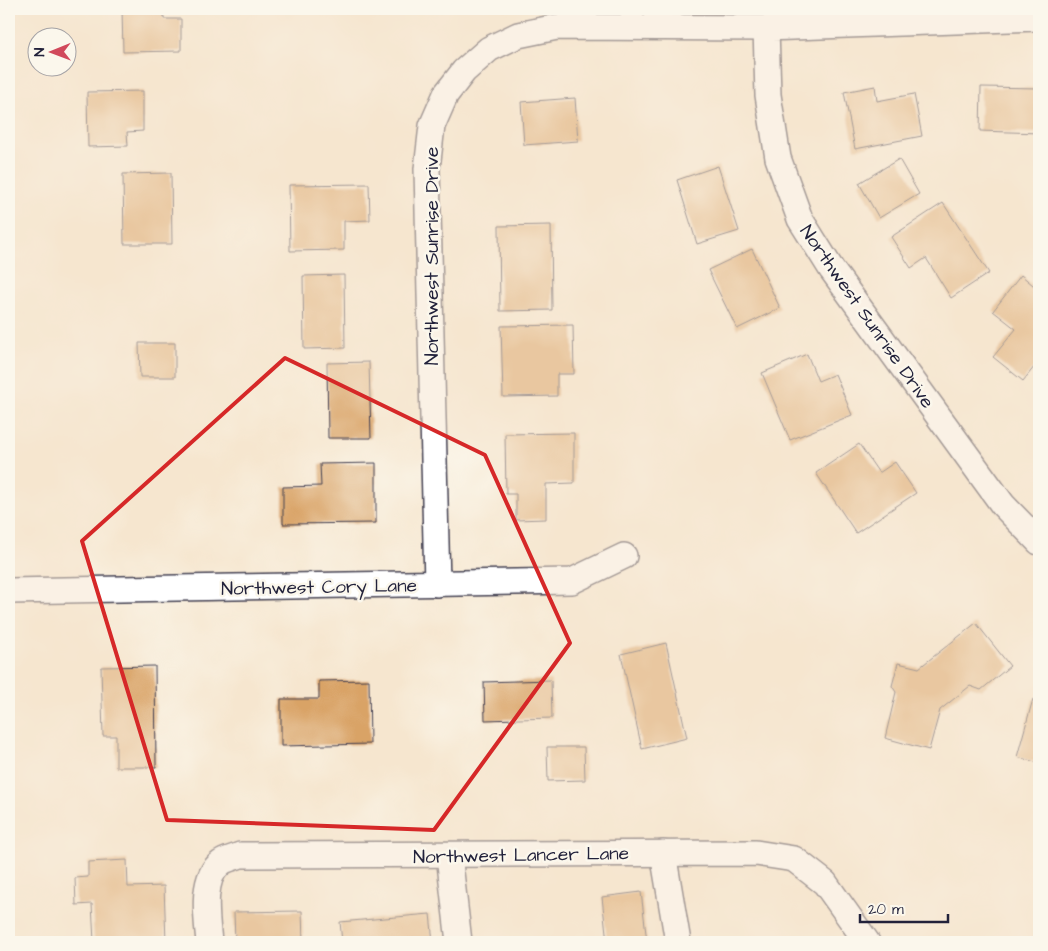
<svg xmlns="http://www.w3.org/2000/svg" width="1048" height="951" viewBox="0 0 1048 951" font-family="'Architects Daughter',sans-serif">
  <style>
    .building { fill: #d9a366 }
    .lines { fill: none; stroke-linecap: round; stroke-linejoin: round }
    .street-casing { stroke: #423f51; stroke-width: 28 }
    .path { stroke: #423f51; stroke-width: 3; stroke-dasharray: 4 4; stroke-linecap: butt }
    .street { stroke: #fff; stroke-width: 25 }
    .marked { fill: none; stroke: #d62828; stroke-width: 4; stroke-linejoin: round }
    .labels { text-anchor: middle; stroke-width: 5; stroke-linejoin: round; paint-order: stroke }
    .street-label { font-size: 19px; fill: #22223b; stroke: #fbf7ec }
  </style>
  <rect width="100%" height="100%" fill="#fbf7ec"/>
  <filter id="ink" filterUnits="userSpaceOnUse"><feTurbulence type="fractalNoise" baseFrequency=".02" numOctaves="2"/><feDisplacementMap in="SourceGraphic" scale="10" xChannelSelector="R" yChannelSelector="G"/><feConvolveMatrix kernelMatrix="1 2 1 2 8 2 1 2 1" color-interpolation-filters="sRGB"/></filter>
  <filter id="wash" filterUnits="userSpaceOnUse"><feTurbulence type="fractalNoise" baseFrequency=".0096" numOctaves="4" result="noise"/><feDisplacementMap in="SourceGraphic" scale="20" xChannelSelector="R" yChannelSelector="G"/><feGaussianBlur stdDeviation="1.12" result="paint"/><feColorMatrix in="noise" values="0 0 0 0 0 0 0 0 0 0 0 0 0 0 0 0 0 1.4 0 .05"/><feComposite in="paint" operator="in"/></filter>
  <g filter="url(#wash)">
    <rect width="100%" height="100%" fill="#f6e6cf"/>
    <g id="blocks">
      <!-- building -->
      <g class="building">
        <path d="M122,9h41l1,10h17v32l-58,1z"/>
        <path d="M875,86l2,15 37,-7 8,42 -67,13 -11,-57z"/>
        <path d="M981,87l58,1v45l-59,-2z"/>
        <path d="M143,91v40l-16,1 1,14 -40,1 -1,-55z"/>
        <path d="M575,98l3,43 -54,4 -3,-43z"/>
        <path d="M899,159l20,35 -40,24 -20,-35z"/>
        <path d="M718,166l21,65 -42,13 -20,-64z"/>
        <path d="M171,173l1,71h-48l-1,-70z"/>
        <path d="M369,184l1,36 -26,1v29l-54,1 -1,-66z"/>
        <path d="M943,203l46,70 -38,25 -25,-40 -15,10 -20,-31z"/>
        <path d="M551,225l1,85 -52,1 -1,-85z"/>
        <path d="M752,249l28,59 -43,21 -29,-59z"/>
        <path d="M344,275l1,73 -41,1 -1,-73z"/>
        <path d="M1021,275l18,15v71l-16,20 -30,-24 23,-28 -23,-18z"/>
        <path d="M573,325l1,49h-17v22l-54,1 -2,-71z"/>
        <path d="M139,343h36v34h-35z"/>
        <path d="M807,354l11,27 17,-7 17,41 -62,25 -28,-67z"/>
        <path d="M369,362l2,76h-43l-1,-75z"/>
        <path d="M574,433v50l-28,1v35l-30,1v-26h-10l-1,-60z"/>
        <path d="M859,444l20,29 16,-11 21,31 -60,40 -40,-60z"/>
        <path d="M376,463v60l-93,1v-37l38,-1 -1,-22z"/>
        <path d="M976,623l34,43 -29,24 -11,-4 -30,24 -11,40 -44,-12 11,-46 -4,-6 6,-23 21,5z"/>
        <path d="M666,643l21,95 -45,11 -21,-95z"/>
        <path d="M155,666l1,101h-40v-31h-13l-2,-69z"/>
        <path d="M369,680l1,64 -89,2v-47h38v-18z"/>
        <path d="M551,680l1,38 -67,2 -1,-38z"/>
        <path d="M1033,699l6,1v63l-22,-6z"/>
        <path d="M547,747h37l1,33 -37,1z"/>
        <path d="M127,860l1,27 36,-1 2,56h-72l-2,-38 -16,1 -1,-27 13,-1v-15z"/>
        <path d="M641,892l6,50h-40l-5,-45z"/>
        <path d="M302,911l1,31h-68l-1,-30z"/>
        <path d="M430,914l3,28h-91l-2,-20z"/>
      </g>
    </g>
  </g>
  <g filter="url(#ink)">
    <use href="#blocks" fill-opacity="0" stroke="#423f51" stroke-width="1"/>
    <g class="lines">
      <!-- street casing -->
      <g class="street-casing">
        <g id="street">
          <path d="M1039,18l-273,10 2,67 10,63 22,61 32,51 171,235 36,37"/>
          <path d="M437,584l-10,-415 5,-43 14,-32 18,-23 25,-22 29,-14 39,-8 209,1"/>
          <path d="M9,591l563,-10 52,-25"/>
          <path d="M663,853l15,89"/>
          <path d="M449,855l10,87"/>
          <path d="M209,942c-2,-22 -9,-64 12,-79 5,-4 13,-5 19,-8l516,-2 38,6 31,24 42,59"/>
        </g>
      </g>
      <!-- path -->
      <path class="path" d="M9,404v29"/>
      <!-- street -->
      <use href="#street" class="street"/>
    </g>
  </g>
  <!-- marked area -->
  <path d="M0 0H1048V951H0ZM285,358l200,97 85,188 -136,187 -267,-10 -85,-279z" fill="#f6e6cf" fill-opacity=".55" fill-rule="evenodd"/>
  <path class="marked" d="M285,358l200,97 85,188 -136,187 -267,-10 -85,-279z"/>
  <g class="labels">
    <!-- street labels -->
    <g class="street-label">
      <text transform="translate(431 256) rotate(-90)" y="7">Northwest Sunrise Drive</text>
      <text transform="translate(868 316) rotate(55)" y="7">Northwest Sunrise Drive</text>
      <text transform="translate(319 586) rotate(-1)" y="7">Northwest Cory Lane</text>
      <text transform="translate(521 854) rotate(-1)" y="7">Northwest Lancer Lane</text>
    </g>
  </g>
  <!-- margin -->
  <rect width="1048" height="951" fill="none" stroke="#fbf7ec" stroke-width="30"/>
  <!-- north arrow -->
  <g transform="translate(52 52) rotate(269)"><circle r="24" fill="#fbf7ec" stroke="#a4a2a5"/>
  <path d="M0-4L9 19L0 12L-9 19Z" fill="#d1495b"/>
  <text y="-8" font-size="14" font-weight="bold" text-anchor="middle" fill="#22223b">N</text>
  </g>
  <!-- scale -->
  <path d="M860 914v8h88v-8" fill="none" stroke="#22223b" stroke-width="2.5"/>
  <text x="868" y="914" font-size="15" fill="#22223b" stroke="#fbf7ec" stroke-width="4" paint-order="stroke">20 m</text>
</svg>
